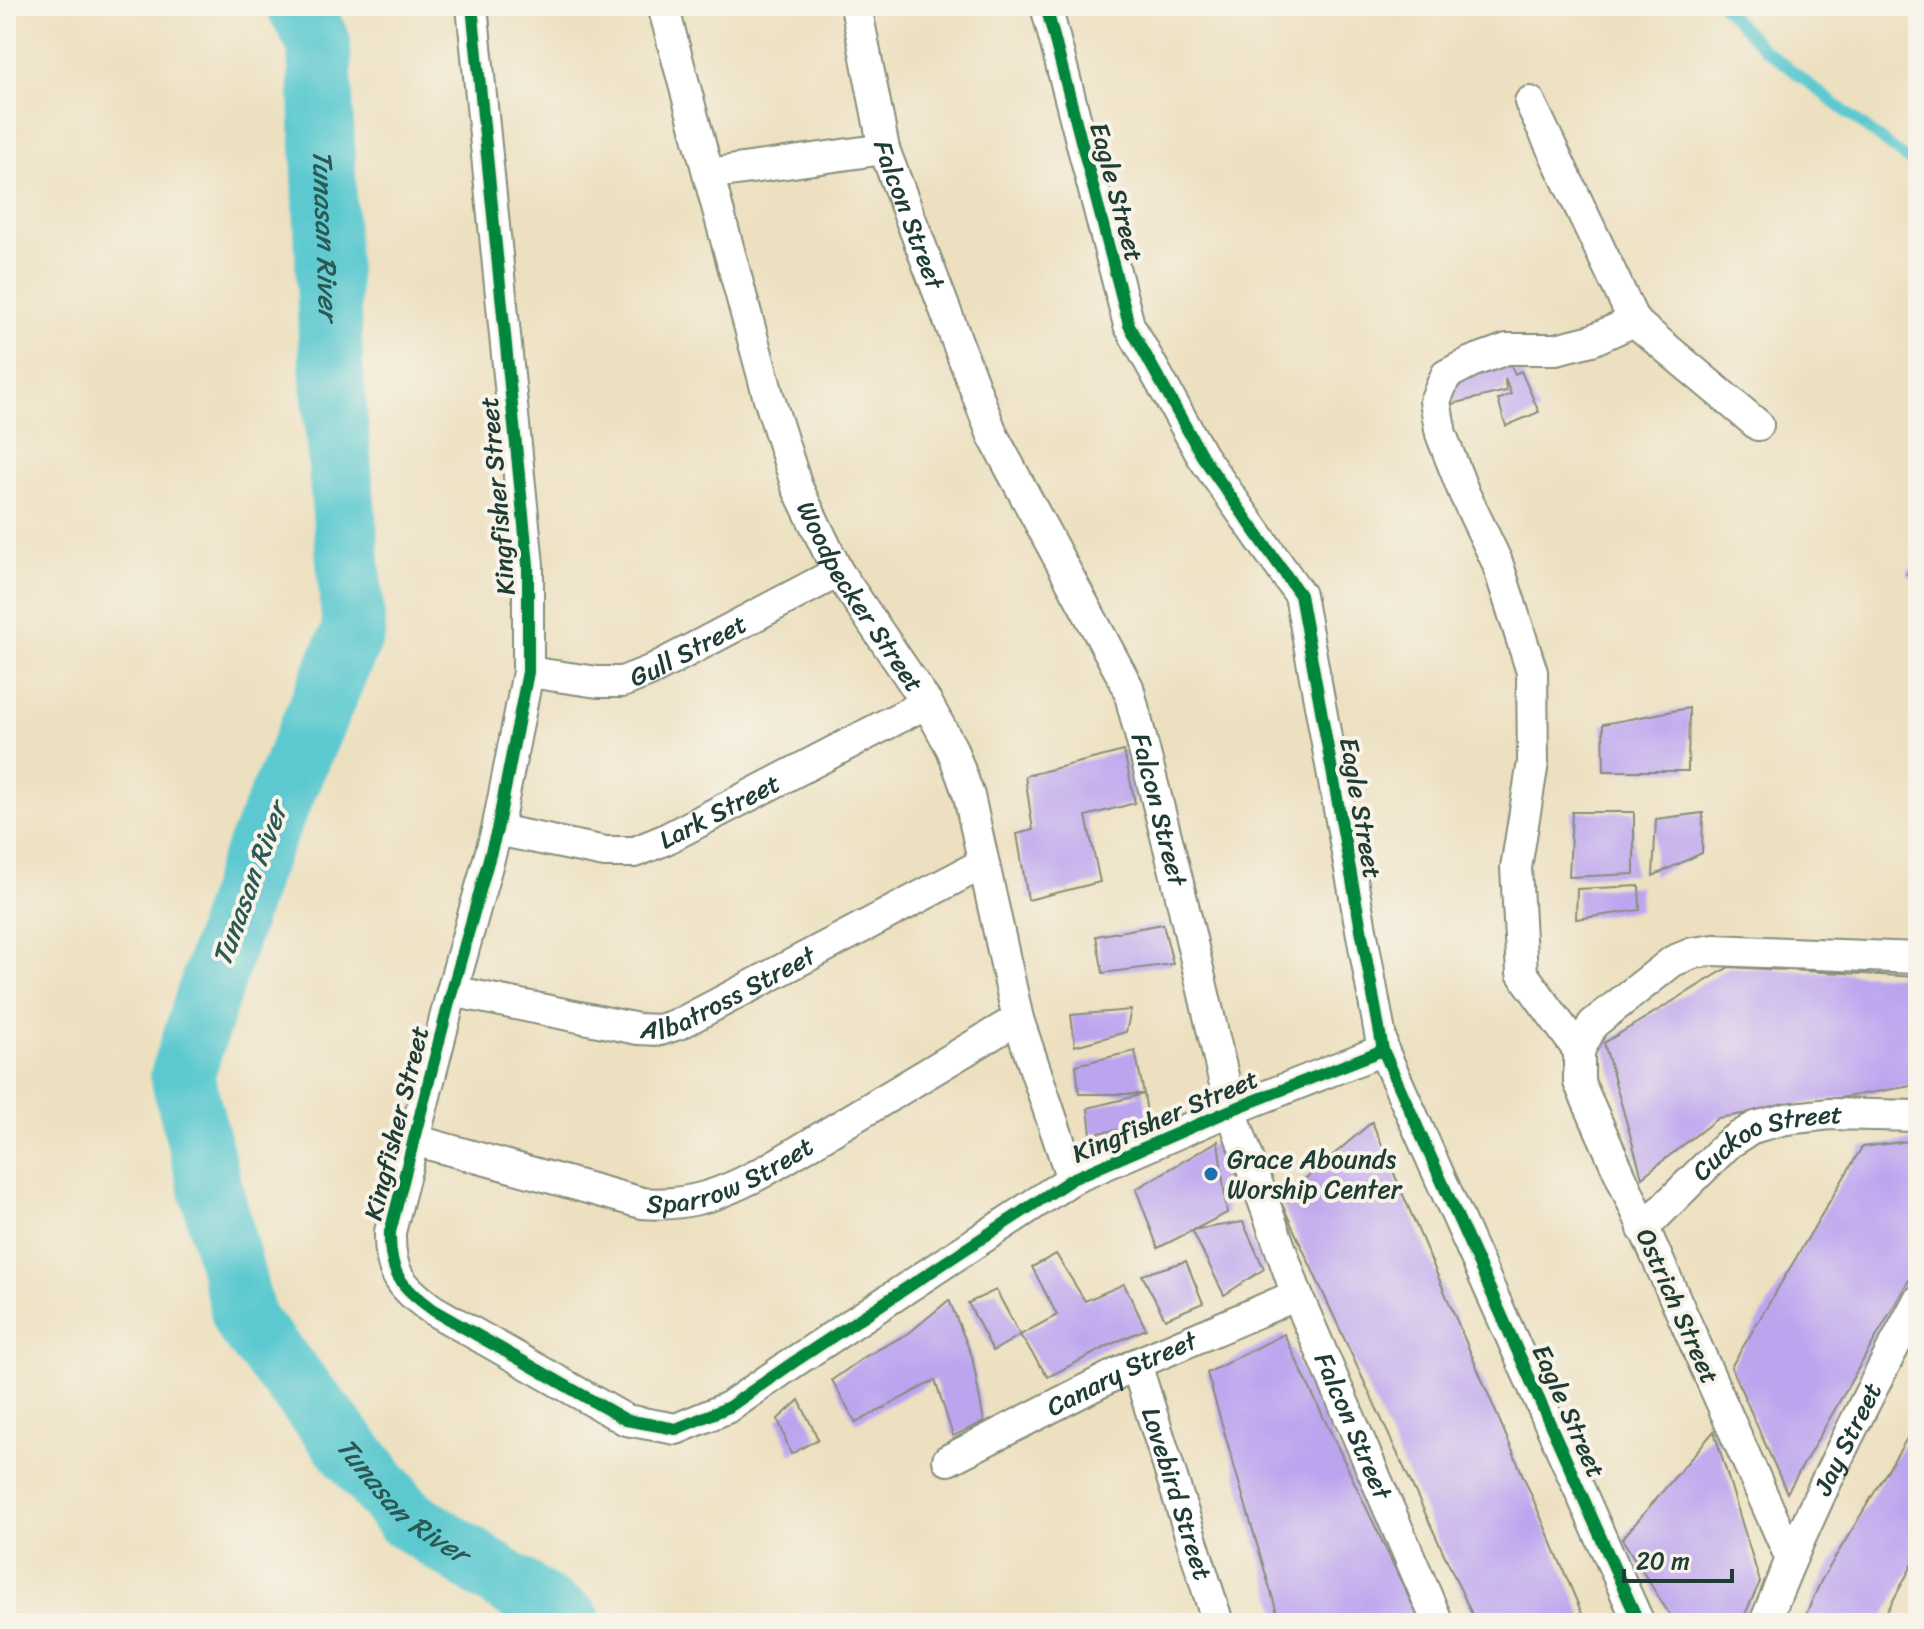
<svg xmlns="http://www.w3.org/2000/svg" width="1924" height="1629" viewBox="0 0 1924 1629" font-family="Sriracha,sans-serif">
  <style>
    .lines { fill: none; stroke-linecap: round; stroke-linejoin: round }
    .stream { stroke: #5cc9d0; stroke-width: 11 }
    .river { stroke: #5cc9d0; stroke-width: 64 }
    .building { fill: #bda4ef }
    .minor-casing { stroke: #868e7a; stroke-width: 34 }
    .minor { stroke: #fff; stroke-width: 30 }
    .cycleway-casing { stroke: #f7f3e8; stroke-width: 17 }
    .cycleway { stroke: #00873e; stroke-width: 12 }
    .poi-dot { fill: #1f6fb2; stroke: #f7f3e8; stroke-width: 3 }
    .labels { text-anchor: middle; stroke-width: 8; stroke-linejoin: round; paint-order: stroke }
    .street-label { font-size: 26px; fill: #1f3d34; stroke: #f7f3e8 }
    .poi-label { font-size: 26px; fill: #1f3d34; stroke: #f7f3e8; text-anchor: start }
    .water-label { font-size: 28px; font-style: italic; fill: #2b5953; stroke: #f7f3e8 }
  </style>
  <rect width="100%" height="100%" fill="#f7f3e8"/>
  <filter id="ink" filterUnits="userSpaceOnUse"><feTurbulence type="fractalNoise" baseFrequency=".0125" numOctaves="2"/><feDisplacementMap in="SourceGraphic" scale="16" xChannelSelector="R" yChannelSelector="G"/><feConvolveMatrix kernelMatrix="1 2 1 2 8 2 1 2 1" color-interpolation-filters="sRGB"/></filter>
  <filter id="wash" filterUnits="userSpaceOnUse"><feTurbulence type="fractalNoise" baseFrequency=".006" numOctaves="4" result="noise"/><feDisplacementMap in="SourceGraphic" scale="32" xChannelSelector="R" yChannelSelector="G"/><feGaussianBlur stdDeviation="1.8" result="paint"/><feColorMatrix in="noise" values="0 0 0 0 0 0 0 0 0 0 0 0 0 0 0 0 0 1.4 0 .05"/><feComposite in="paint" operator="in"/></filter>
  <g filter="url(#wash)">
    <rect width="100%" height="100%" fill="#ede0c0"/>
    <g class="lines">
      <!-- stream -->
      <path class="stream" d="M1722,6l40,41 156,121"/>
      <!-- river -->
      <path class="river" id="s1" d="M299,6l20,37 12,321 23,266 -107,245 -65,201 63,245 160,196 165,106"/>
    </g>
    <g id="blocks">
      <!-- building -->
      <g class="building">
        <path d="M1507,357l8,17 6,-3 18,41 -33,14 -8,-26 13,-6 -6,-15 1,12 -58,14 -2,-27z"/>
        <path d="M1918,558v24l-11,-8z"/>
        <path d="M1689,708l-1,63h-84l-1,-47z"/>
        <path d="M1124,751l11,52 -49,13 14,66 -72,18 -11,-66 16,-4 -8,-54z"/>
        <path d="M1572,812h62v62l-65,3z"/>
        <path d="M1703,813l-1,40 -49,23 3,-57z"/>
        <path d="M1639,886l1,24 -64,9 1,-30z"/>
        <path d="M1163,924l10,40 -70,9 -7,-37z"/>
        <path d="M1729,967l189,10v108l-200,33 -76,59 -38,-134z"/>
        <path d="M1131,1010l-5,22 -51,14 -4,-31z"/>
        <path d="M1135,1051l9,43h-65l-3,-29z"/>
        <path d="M1144,1094l5,31 -58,9 -3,-26z"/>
        <path d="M1372,1122l214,501h-110l-196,-423z"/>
        <path d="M1918,1140v124l-131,229 -56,-126 131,-220z"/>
        <path d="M1218,1141l9,72 -69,35 -22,-59z"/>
        <path d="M1243,1222l21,47 -40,26 -32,-65z"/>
        <path d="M1056,1254l29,47 39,-17 22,45 -30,13 -68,35 -28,-42 37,-20 -25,-48z"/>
        <path d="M1186,1261l17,42 -38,16 -23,-44z"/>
        <path d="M996,1290l24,45 -27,16 -25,-48z"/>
        <path d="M949,1300l23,56 12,66 -31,14 -18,-56 -79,43 -24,-43 34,-24 43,-23z"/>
        <path d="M1284,1334l137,289h-141l-73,-250z"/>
        <path d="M799,1400l19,39 -27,15 -13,-35z"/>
        <path d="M1918,1420v134l-37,69h-79l19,-42z"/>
        <path d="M1714,1431l46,151 -19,41h-66l-53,-84z"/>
      </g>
    </g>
  </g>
  <g filter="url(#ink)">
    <use href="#blocks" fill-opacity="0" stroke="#868e7a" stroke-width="2"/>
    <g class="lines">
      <!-- minor casing -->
      <g class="minor-casing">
        <g id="minor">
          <path d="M472,6l56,559v107l-31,158 -45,161 -62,241c-1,41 10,54 43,78l193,110 50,9 53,-22 65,-45 278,-183 159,-69 152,-60"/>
          <path id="s2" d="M663,6l105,389 29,92 41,85 89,131 25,46 17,47 49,223 54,160"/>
          <path id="s3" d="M856,6l28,143 109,287 135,251 49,192 54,231 66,185 141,328"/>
          <path d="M1046,6l83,319 73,131 98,139 83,455 256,573"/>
          <path d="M1530,102l104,219 -42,19 -36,9h-49l-36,13 -25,13 -11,26 6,33 23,59 33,69 35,110 1,90 -17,106 6,105 57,78"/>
          <path d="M708,174l176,-25"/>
          <path d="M1634,321l124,104"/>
          <path id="s4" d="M528,672l70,10h24l28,-11 188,-99"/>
          <path id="s5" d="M497,830l108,22h30l29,-12 263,-137"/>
          <path id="s6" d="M452,991l186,38 22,1 21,-7 301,-159"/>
          <path id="s7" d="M414,1140l228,63c48,4 82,-10 123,-32l253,-152"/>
          <path id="s8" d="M1643,1229l86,-86 26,-16 31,-8 44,-5 88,2"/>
          <path id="s9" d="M1136,1364l82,259"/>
          <path id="s10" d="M948,1460l188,-96 161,-69"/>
          <path d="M1790,1557l-211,-475v-31l14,-27 80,-63 20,-8 21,-3 204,8"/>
          <path id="s11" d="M1765,1623c43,-111 97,-217 153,-322"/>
        </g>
      </g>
      <!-- minor -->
      <use href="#minor" class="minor"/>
      <!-- cycleway casing -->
      <g class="cycleway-casing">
        <g id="cycleway">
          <path d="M472,6l56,559v107l-31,158 -45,161 -62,241c-1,41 10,54 43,78l193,110 50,9 53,-22 65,-45 278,-183 159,-69 152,-60"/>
          <path d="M1046,6l83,319 73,131 98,139 83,455 256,573"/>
        </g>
      </g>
      <!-- cycleway -->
      <use href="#cycleway" class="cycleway"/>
    </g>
  </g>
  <!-- markers -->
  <circle class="poi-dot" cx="1211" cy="1174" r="8"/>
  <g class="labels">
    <!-- street labels -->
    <g class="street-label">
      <text transform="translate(1117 192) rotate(75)" y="9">Eagle Street</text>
      <text dy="9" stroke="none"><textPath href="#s3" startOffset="216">Falcon Street</textPath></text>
      <text transform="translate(497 496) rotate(-95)" y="9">Kingfisher Street</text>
      <text dy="9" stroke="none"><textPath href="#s2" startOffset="626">Woodpecker Street</textPath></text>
      <text dy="9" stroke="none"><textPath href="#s4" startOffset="168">Gull Street</textPath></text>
      <text transform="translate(1361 808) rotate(80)" y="9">Eagle Street</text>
      <text dy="9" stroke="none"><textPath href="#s3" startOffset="864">Falcon Street</textPath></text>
      <text dy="9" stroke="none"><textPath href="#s5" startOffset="234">Lark Street</textPath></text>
      <text dy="9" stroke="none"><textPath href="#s6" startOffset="288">Albatross Street</textPath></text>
      <text transform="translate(1165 1116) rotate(-23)" y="9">Kingfisher Street</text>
      <text transform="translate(396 1123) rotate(-76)" y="9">Kingfisher Street</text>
      <text dy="9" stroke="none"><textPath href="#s8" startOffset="158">Cuckoo Street</textPath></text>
      <text dy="9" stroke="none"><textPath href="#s7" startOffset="330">Sparrow Street</textPath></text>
      <text transform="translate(1678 1306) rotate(66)" y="9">Ostrich Street</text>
      <text dy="9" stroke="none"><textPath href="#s10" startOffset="194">Canary Street</textPath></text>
      <text transform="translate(1569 1411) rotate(66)" y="9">Eagle Street</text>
      <text dy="9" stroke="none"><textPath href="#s3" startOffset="1512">Falcon Street</textPath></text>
      <text dy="9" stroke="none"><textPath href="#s11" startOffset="202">Jay Street</textPath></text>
      <text dy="9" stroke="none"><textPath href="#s9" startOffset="136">Lovebird Street</textPath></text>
    </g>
    <!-- poi labels -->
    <g class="poi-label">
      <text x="1227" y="1168">Grace Abounds<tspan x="1227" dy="30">Worship Center</tspan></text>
    </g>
    <!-- water labels -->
    <g class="water-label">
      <text dy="10" stroke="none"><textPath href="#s1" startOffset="234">Tunasan River</textPath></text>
      <text transform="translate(249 884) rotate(-70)" y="10">Tunasan River</text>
      <text dy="10" stroke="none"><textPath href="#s1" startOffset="1602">Tunasan River</textPath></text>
    </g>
  </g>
  <!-- margin -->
  <rect width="1924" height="1629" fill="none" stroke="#f7f3e8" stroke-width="32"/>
  <!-- scale -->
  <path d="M1624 1569v12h108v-12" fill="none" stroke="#1f3d34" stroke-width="4"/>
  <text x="1636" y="1569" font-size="24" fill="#1f3d34" stroke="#f7f3e8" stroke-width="6" paint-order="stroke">20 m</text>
</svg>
